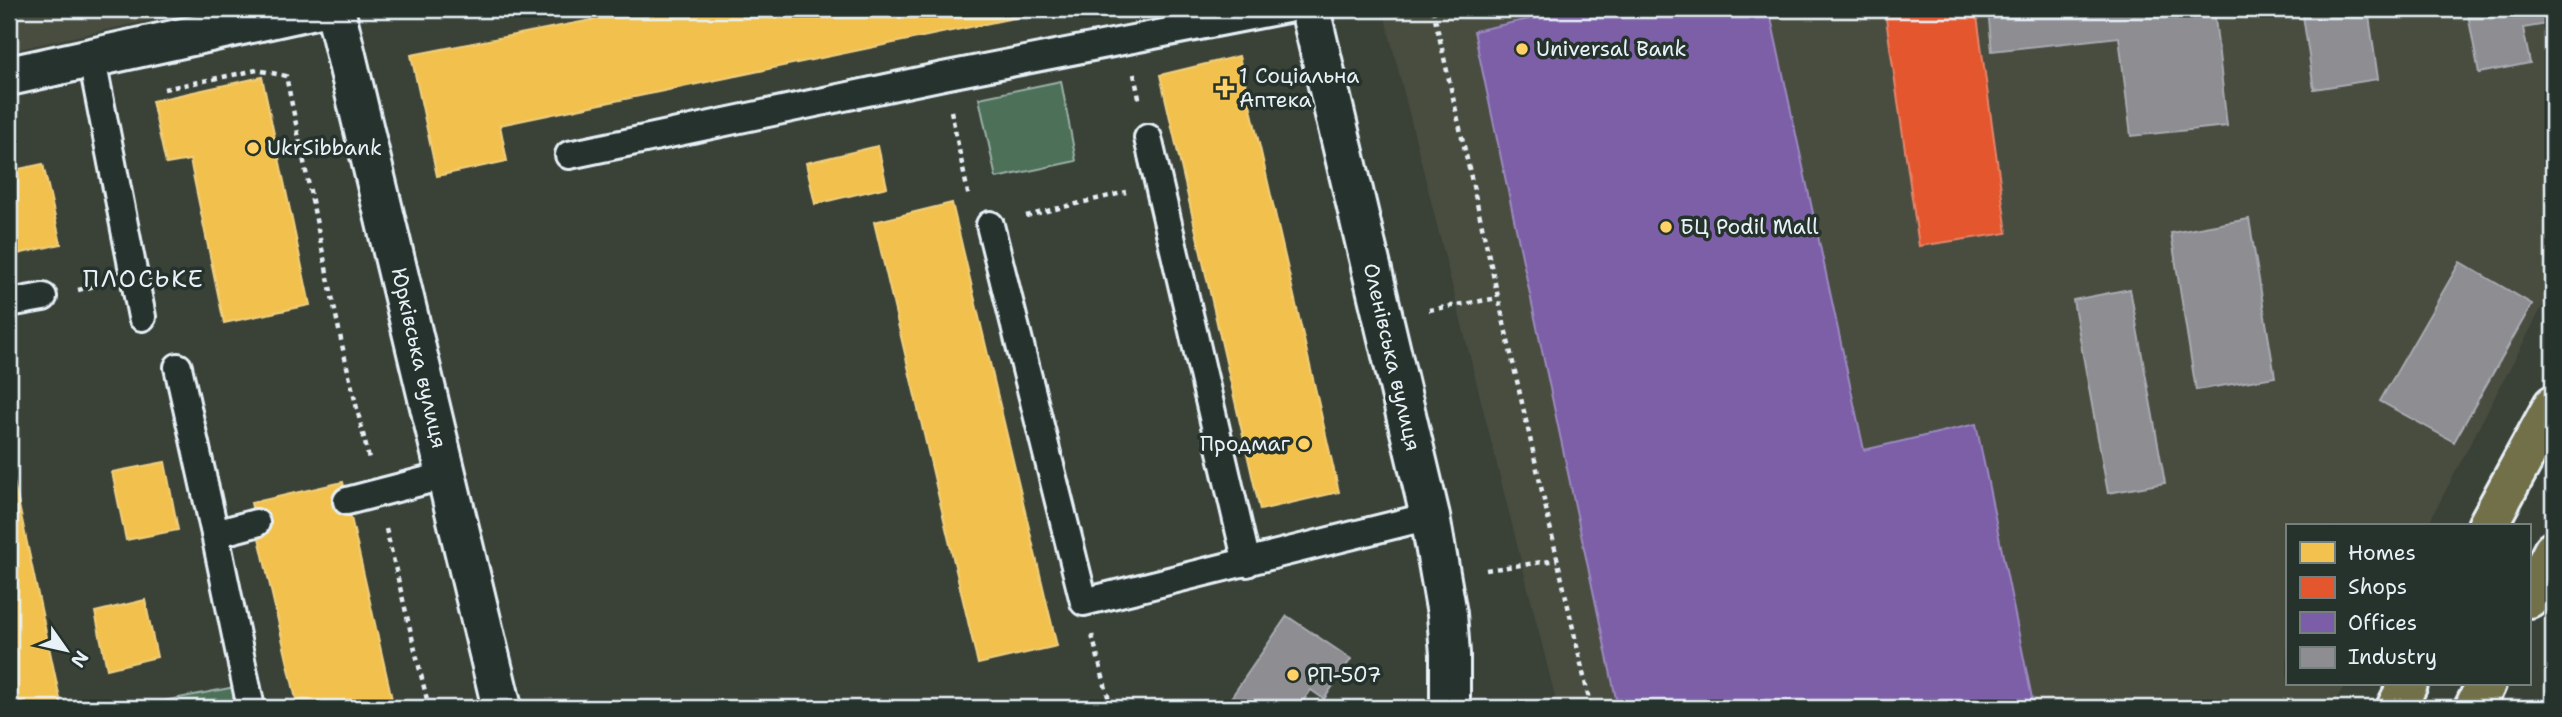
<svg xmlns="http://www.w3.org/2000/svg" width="2562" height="717" viewBox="0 0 2562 717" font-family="'Shantell Sans',sans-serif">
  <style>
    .built { fill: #484d40 }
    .green { fill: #4e6f59; stroke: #9bb0a8; stroke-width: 2 }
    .homes { fill: #f2c14e; stroke: #efcf81; stroke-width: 2 }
    .shops { fill: #e4572e; stroke: #e5856b; stroke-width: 2 }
    .offices { fill: #7b5ea7; stroke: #9c8abf; stroke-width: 2 }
    .industry { fill: #8d8d92; stroke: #a8abb1; stroke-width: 2 }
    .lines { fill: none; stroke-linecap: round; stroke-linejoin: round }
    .service-casing { stroke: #e8f1f8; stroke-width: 32 }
    .minor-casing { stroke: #e8f1f8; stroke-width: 44 }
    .tertiary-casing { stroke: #e8f1f8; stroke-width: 44 }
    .primary-casing { stroke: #e8f1f8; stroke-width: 44 }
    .path { stroke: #e8f1f8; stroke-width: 4.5; stroke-dasharray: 5 5; stroke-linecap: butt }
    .service { stroke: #26332d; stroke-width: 26 }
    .minor { stroke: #26332d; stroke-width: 38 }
    .tertiary { stroke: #26332d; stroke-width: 38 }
    .primary { stroke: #726f4a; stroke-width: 38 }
    .poi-dot { fill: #ffd166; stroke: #26332d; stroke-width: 2.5 }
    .labels { text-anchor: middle; stroke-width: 7; stroke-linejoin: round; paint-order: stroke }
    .poi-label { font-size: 21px; fill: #e8f1f8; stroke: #26332d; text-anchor: start }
    .street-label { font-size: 21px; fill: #e8f1f8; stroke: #26332d }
    .quarter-label { font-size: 24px; letter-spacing: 2px; fill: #e8f1f8; stroke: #26332d }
  </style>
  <rect width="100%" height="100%" fill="#3a4238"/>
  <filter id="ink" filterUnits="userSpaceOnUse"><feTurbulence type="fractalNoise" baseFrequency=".0143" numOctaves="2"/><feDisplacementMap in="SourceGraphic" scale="14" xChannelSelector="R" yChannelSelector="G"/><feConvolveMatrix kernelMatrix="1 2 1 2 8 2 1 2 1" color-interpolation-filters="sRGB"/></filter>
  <g filter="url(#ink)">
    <!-- built -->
    <g class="built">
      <path d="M9,9h191l-191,42z"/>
      <path d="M1383,9h1170v277l-126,240h-140v158h58l-13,24h-774z"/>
    </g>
    <!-- green -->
    <g class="green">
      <path d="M1061,81l15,80 -80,17 -17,-80z"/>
      <path d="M235,687l4,21h-111z"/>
    </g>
    <!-- homes -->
    <g class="homes">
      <path d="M648,9h409l-557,116 7,36 -70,15 -26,-121z"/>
      <path d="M1239,56l100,436 -79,18 -100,-435z"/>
      <path d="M262,77l48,228 -86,18 -34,-163 -24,4 -14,-63z"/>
      <path d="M878,146l9,41 -72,17 -9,-41z"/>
      <path d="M43,164l18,80 -52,12v-85z"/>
      <path d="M952,203l105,443 -79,18 -104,-442z"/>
      <path d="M9,458l53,250h-53z"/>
      <path d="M165,462l13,68 -52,10 -14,-68z"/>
      <path d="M343,482l51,226h-96l-47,-205z"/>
      <path d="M145,600l12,57 -50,12 -12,-57z"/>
    </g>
    <!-- shops -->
    <path class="shops" d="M1909,9h67l31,224 -88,13 -34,-234z"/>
    <!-- offices -->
    <path class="offices" d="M1527,9h242l95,441 112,-26 58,284h-416l-144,-677 55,-12z"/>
    <!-- industry -->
    <g class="industry">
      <path d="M1988,9h226l13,117 -96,10 -12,-99 -127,14z"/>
      <path d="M2302,9h66l10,70 -64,10z"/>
      <path d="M2467,9h86v14l-30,5 7,35 -51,10z"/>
      <path d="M2553,142v18l-8,-7z"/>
      <path d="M2249,219l26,158 -79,13 -25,-157z"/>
      <path d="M2460,262l72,42 -78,138 -74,-41z"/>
      <path d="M2130,289l35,194 -57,10 -35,-193z"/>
      <path d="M1287,616l64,43 -27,40 -13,-9 -13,18h-74z"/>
    </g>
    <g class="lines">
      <!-- service casing -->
      <g class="service-casing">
        <g id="service">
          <path d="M92,60l50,257"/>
          <path d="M1148,138l99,425"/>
          <path d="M569,155l374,-79 344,-67"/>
          <path d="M990,225l94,377 346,-86"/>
          <path d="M9,303l34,-6"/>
          <path d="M178,367l37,167 41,-11"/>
          <path d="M347,501l100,-26"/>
          <path d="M215,534l36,174"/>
        </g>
      </g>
      <!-- minor casing -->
      <g class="minor-casing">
        <g id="minor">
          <path d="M335,9l167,699"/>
          <path d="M1310,9l120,507 17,98 3,40v54"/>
        </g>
      </g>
      <!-- tertiary casing -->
      <g class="tertiary-casing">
        <path id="tertiary" d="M9,76l306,-67"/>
      </g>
      <!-- primary casing -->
      <g class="primary-casing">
        <g id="primary">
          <path d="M2487,526l66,-121"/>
          <path d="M2529,598l24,-47"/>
          <path d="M2396,708l12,-24"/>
          <path d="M2474,708l12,-24"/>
        </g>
      </g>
      <!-- path -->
      <g class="path">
        <path d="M1433,9l158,699"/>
        <path d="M1134,74l6,29"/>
        <path d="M164,89l93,-19 29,6 58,278 25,105"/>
        <path d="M951,111l18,87"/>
        <path d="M1026,216l100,-24"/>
        <path d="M78,290l22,-5"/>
        <path d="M1429,310l69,-12"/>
        <path d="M386,529l43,179"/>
        <path d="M1486,570l71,-10"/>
        <path d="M1092,635l19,73"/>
      </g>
      <!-- service -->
      <use href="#service" class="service"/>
      <!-- minor -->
      <use href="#minor" class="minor"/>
      <!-- tertiary -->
      <use href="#tertiary" class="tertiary"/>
      <!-- primary -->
      <use href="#primary" class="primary"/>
    </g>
  </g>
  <!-- markers -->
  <g class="poi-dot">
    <circle cx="1522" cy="49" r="7"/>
    <path d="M1221.5 77.5h7v7h7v7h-7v7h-7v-7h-7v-7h7z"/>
    <circle cx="253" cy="148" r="7"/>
    <circle cx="1666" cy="227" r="7"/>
    <circle cx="1304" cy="444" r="7"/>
    <circle cx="1293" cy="675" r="7"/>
  </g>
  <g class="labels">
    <!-- poi labels -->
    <g class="poi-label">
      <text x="1536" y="56">Universal Bank</text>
      <text x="1239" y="83">1 Соціальна<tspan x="1239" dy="24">Аптека</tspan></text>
      <text x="267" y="155">UkrSibbank</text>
      <text x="1680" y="234">БЦ Podil Mall</text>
      <text x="1290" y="451" text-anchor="end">Продмаг</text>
      <text x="1307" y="682">РП-507</text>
    </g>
    <!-- street labels -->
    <g class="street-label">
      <text transform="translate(1392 357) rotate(77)" y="7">Оленівська вулиця</text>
      <text transform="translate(419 358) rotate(77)" y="7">Юрківська вулиця</text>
    </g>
    <!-- quarter labels -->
    <g class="quarter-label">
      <text x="144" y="287">ПЛОСЬКЕ</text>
    </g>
  </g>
  <!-- margin -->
  <rect width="2562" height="717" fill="none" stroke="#26332d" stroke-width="35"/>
  <rect x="18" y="18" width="2527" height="682" fill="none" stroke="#e8f1f8" stroke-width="2.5" filter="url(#ink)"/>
  <!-- legend -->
  <rect x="2286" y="524" width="245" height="161" fill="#26332d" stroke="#747f7e" stroke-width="2"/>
  <rect x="2300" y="542" width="35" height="21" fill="#f2c14e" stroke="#747f7e" stroke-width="2"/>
  <text x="2348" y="560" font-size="21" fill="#e8f1f8">Homes</text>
  <rect x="2300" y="577" width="35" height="21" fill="#e4572e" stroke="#747f7e" stroke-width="2"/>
  <text x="2348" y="594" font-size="21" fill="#e8f1f8">Shops</text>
  <rect x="2300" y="612" width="35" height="21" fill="#7b5ea7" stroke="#747f7e" stroke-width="2"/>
  <text x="2348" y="630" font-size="21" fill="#e8f1f8">Offices</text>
  <rect x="2300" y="647" width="35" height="21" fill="#8d8d92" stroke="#747f7e" stroke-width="2"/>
  <text x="2348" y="664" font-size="21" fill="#e8f1f8">Industry</text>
  <!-- north arrow -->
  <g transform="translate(66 650) rotate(124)" stroke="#26332d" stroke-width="5" paint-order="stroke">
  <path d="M0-5L12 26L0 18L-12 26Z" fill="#e8f1f8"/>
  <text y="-10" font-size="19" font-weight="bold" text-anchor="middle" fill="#e8f1f8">N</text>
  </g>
</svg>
